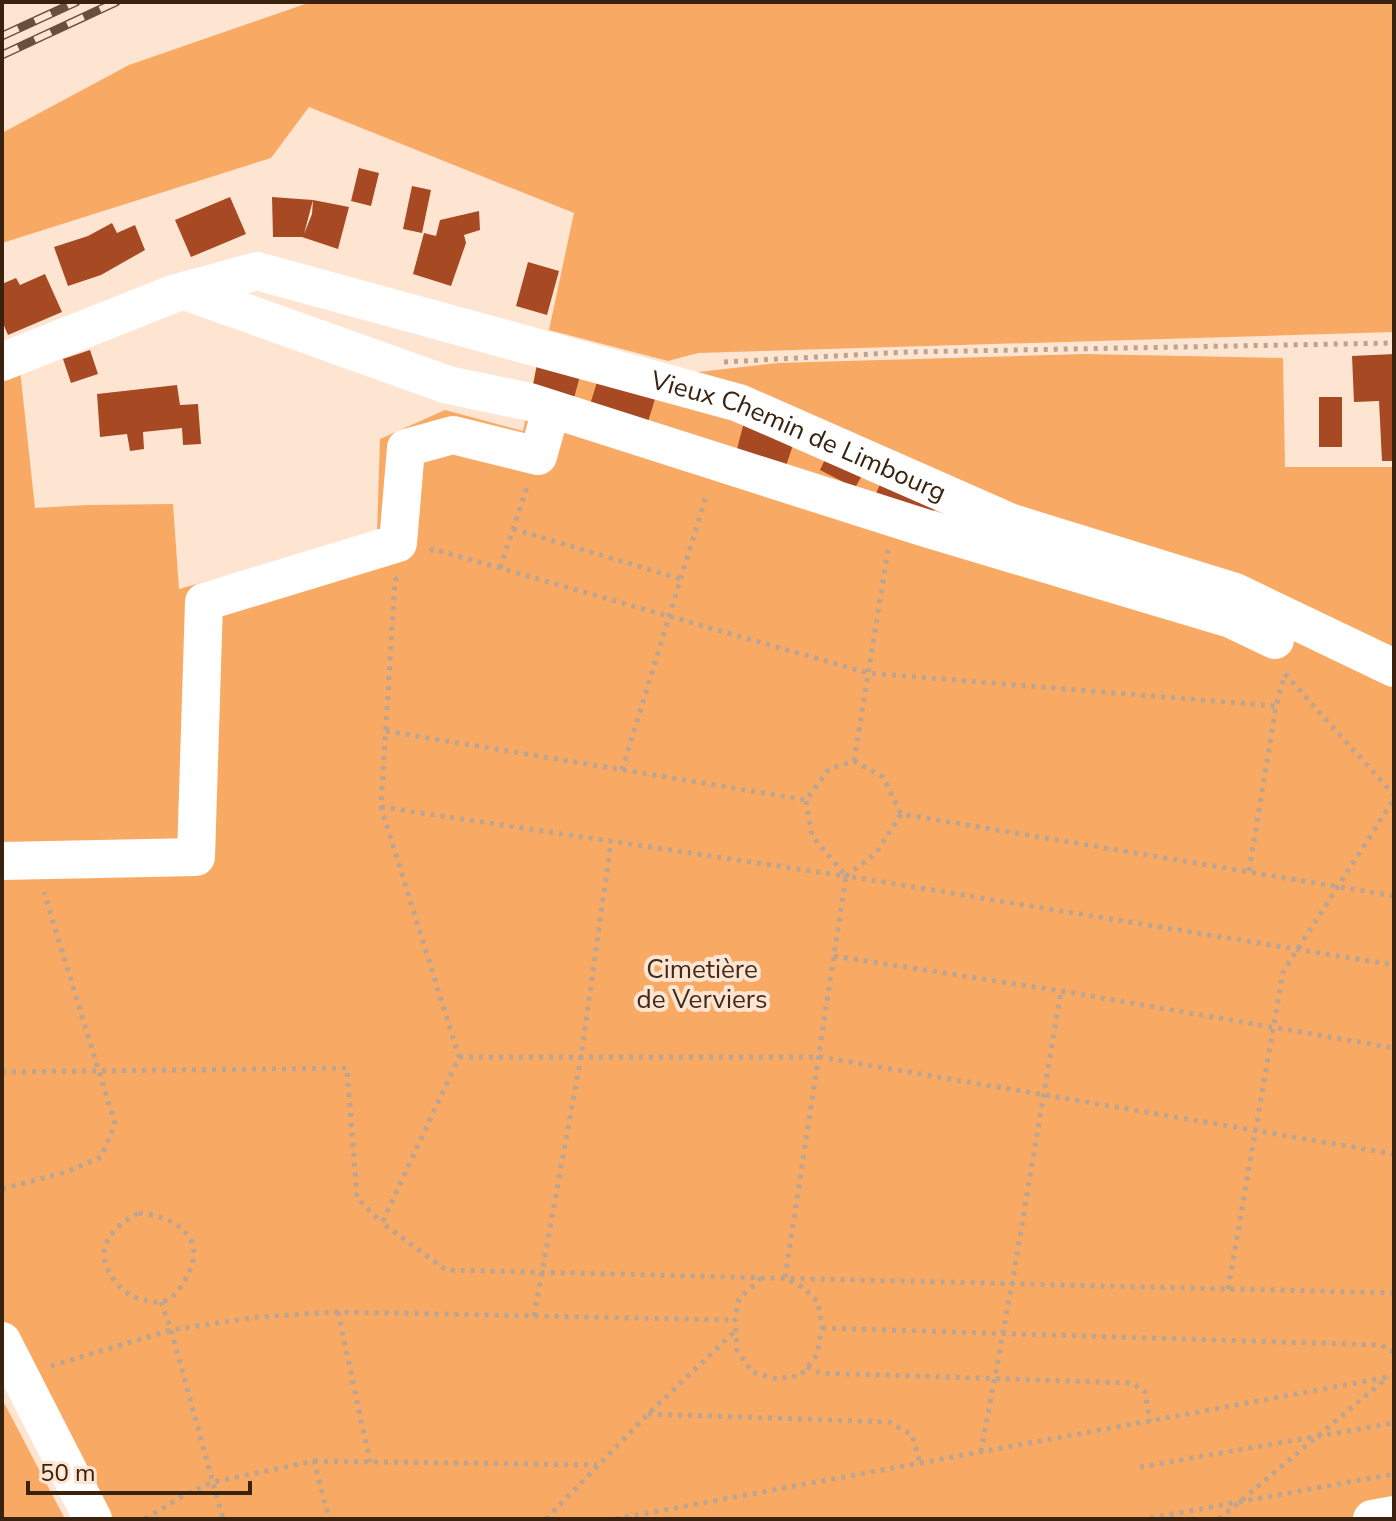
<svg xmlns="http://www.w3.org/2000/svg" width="1396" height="1521" viewBox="0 0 1396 1521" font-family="'Nunito Sans',sans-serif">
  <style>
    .green { fill: #f8aa64 }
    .building { fill: #a74a24 }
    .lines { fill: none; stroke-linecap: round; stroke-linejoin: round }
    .path { stroke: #bca491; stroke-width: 5; stroke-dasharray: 4 6; stroke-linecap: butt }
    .minor { stroke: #fff; stroke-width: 38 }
    .rail-casing { stroke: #67503d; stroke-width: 9 }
    .rail { stroke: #fee5d2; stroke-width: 6; stroke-dasharray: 18; stroke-linecap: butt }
    .labels { text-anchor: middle; stroke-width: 8; stroke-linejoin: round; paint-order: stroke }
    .street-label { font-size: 26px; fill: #39230f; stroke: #fee5d2 }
    .park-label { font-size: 26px; fill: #3f2b1b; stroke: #fee5d2 }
  </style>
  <rect width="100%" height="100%" fill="#fee5d2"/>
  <!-- green -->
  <g class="green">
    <path d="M311,2h1083v330l-696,21 -30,8 -119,-31 25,-117 -265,-106 -38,51 -269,85v-110l127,-68z"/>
    <path d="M1084,354l199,4 2,109h109v185l-371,-138 -333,-141 88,-10z"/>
    <path d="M538,359l192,52 504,194 160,79v835h-1310l-82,-147v-990l18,-12 15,138 52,-3 86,-1 6,85 198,-56 3,-94 65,-29 78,21z"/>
    <path d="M2,1399l63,120h-63z"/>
  </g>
  <!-- building -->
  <g class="building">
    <path d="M359,168l20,5 -8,33 -20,-5z"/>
    <path d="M412,186l19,4 -9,43 -19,-4z"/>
    <path d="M230,197l16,37 -55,23 -16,-37z"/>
    <path d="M272,197l41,3 -9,34 8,-20 1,-14 36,7 -11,42 -36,-12h-29z"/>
    <path d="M479,211l1,19 -16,5 2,8 -15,43 -38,-12 11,-41 12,3 4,-16z"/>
    <path d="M112,223l5,10 18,-8 10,25 -44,25 -33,11 -14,-39 34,-11z"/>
    <path d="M528,262l31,9 -12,44 -31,-9z"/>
    <path d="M45,274l17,38 -54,23 -6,-14v-37l14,-6 4,7z"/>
    <path d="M90,350l8,24 -27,9 -8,-24z"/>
    <path d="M1394,354v107h-12l-3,-60 -25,1 -2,-46z"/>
    <path d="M538,359l43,13 -8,30 -41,-11z"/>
    <path d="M597,382l58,17 -8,26 -58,-17z"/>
    <path d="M177,385l3,20 18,-1 3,40 -18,1 -1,-17 -39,4 1,17 -14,2 -3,-17 -27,3 -3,-43z"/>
    <rect x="1319" y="397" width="23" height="50"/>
    <path d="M745,418l50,21 -10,30 -49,-16z"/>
    <path d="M829,451l36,19 -10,18 -35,-18z"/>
    <path d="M883,477l56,25 -8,14 -58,-15z"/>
  </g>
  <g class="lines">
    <!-- path -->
    <g class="path">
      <path d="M724,362l184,-10 486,-9"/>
      <path d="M513,529l168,50"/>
      <path d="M430,551l3,-2 435,124 408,33"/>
      <path d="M500,568l27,-81"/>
      <path d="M398,578l-3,2 -14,227 78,250 -77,166 64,47 948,23"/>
      <path d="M1285,674l109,121"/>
      <path d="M386,731l420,69 23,-31 25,-8 29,16 18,37"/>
      <path d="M854,761l34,-211"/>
      <path d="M622,770l85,-277"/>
      <path d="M381,807l464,69"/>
      <path d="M1249,871l27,-165 9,-32"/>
      <path d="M1394,896l-493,-82 -25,39 -30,23 548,89"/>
      <path d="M834,956l227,35 333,57"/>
      <path d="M459,1057h361l574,97"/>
      <path d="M2,1072l345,-4 10,130 25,25"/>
      <path d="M2,1189l64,-17 35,-15 14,-33 -71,-232"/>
      <path d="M139,1213c30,2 67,21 51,57 -5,12 -14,28 -28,32 -5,1 -13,-1 -18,-2 -12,-2 -23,-10 -30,-20 -22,-30 -4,-52 25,-67z"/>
      <path d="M761,1278l-22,21 -4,21 2,30 15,22 25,7 24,-4 16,-20 5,-27 -4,-26 -14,-14 -19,-10 61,-402 -34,-40 -6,-36"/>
      <path d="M1228,1289l55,-317 111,-173"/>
      <path d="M161,1302l10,28 52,189"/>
      <path d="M338,1312l32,150"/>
      <path d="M534,1316l47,-259 30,-215"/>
      <path d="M822,1328l558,17 14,7"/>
      <path d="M51,1366l120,-36 86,-13 81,-5 397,8"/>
      <path d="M807,1367l14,6 311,10 13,9 5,29"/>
      <path d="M648,1414l241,8 23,13 8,28"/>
      <path d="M981,1452l31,-168 49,-293"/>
      <path d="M314,1461l283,4"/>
      <path d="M1140,1467l254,-44"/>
      <path d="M1150,1518l244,-44"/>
      <path d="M145,1519l41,-25 27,-12 101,-21 15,58"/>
      <path d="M546,1519l102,-105 87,-83"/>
      <path d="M615,1519l779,-143"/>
      <path d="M1219,1519l169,-142"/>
    </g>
    <!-- minor -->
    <g class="minor">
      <path d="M185,291l263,94 82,17 392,125 309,92 44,21"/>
      <path id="s1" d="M2,362l171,-68 84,-23 482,132 273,120 223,69 159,76"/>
      <path d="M2,861l194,-4 8,-255 194,-59 8,-95 47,-13 85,21 13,-46"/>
      <path d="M2,1341l91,178"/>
      <path d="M1372,1519l22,-4"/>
    </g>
    <!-- rail casing -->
    <g class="rail-casing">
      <g id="rail">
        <path d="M2,36l74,-34"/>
        <path d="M2,55l114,-53"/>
      </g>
    </g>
    <!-- rail -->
    <use href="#rail" class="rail"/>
  </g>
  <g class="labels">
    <!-- street labels -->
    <g class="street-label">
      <text dy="9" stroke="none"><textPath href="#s1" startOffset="838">Vieux Chemin de Limbourg</textPath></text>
    </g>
    <!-- park labels -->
    <g class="park-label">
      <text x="702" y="978">Cimetière<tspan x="702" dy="30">de Verviers</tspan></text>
    </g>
  </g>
  <!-- border -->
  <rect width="1396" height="1521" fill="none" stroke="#39230f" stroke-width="8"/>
  <!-- scale -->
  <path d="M28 1481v12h222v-12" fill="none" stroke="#39230f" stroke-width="4"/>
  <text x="40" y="1481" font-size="24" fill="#39230f" stroke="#fee5d2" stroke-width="6" paint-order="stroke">50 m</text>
</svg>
